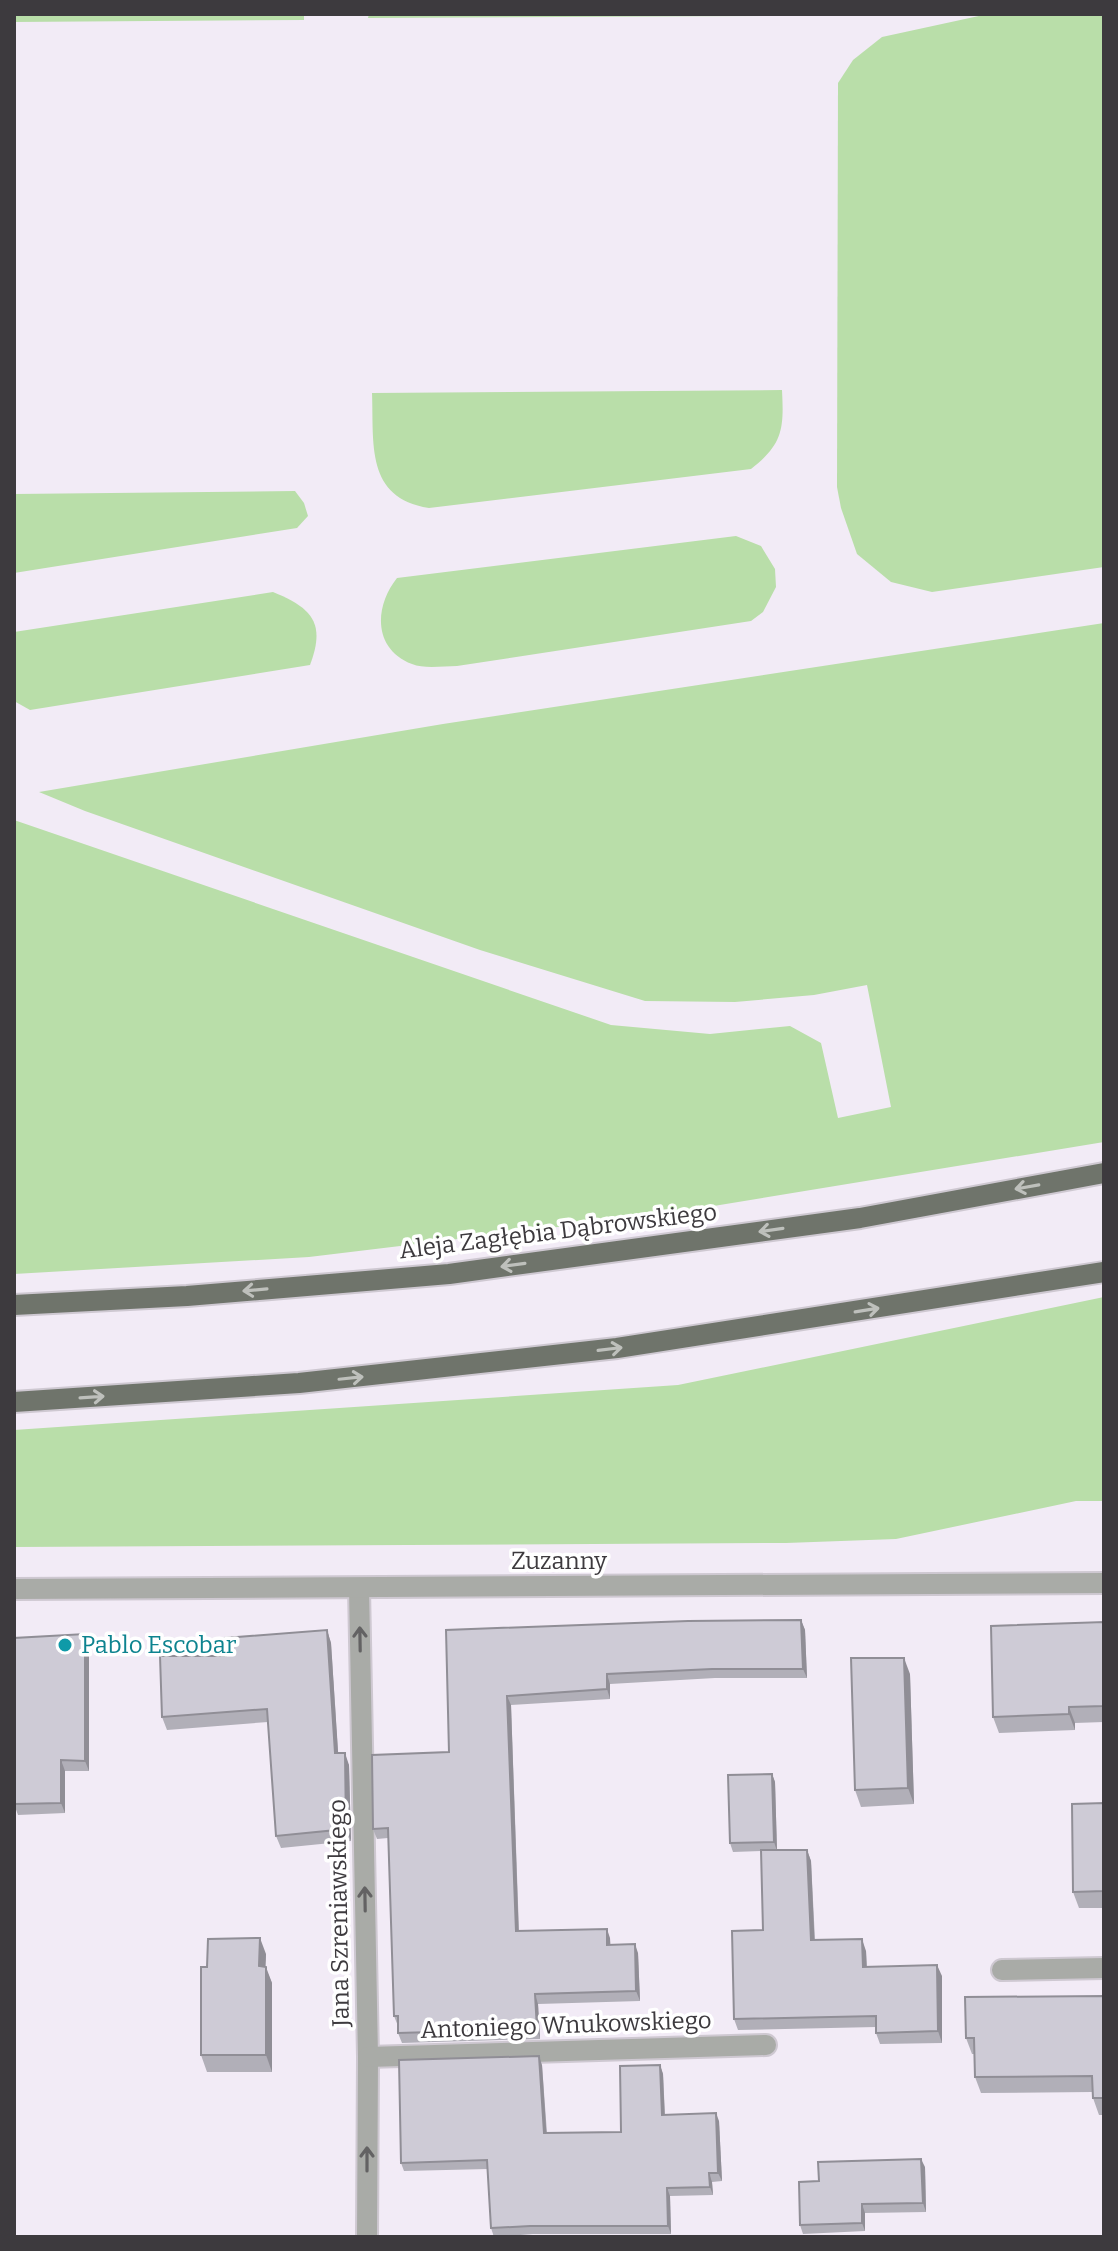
<svg xmlns="http://www.w3.org/2000/svg" width="1118" height="2251" viewBox="0 0 1118 2251" font-family="Bitter,serif">
  <style>
    .green { fill: #b9dea9 }
    .lines { fill: none; stroke-linecap: round; stroke-linejoin: round }
    .minor-casing { stroke: #cec8d1; stroke-width: 24 }
    .major-casing { stroke: #cec8d1; stroke-width: 24 }
    .minor { stroke: #a9aba7; stroke-width: 20 }
    .major { stroke: #6f746b; stroke-width: 20 }
    .wall { fill: #b1afb8 }
    .shaded-wall { fill: #908e96 }
    .building { fill: #cecbd6; stroke: #908e96; stroke-width: 2 }
    .oneway { stroke: #bec0bc }
    .oneway2 { stroke: #636263 }
    .culture-dot { fill: #0f9aa8; stroke: #fff; stroke-width: 3 }
    .labels { text-anchor: middle; stroke-width: 7; stroke-linejoin: round; paint-order: stroke }
    .street-label { font-size: 24px; fill: #3d3a3e; stroke: #fff }
    .culture-label { font-size: 24px; fill: #0d838f; stroke: #fff; text-anchor: start }
  </style>
  <rect width="100%" height="100%" fill="#f2ebf6"/>
  <!-- green -->
  <g class="green">
    <path d="M14,14h290v6l-290,2z"/>
    <path d="M369,14h409v2l-410,2z"/>
    <path d="M988,14h116v553l-172,25 -41,-10 -34,-28 -16,-46 -4,-21 1,-404 15,-23 29,-23z"/>
    <path d="M782,390c2,39 1,54 -31,79l-322,39c-64,-10 -55,-65 -57,-115z"/>
    <path d="M295,491l9,12 4,13 -11,12 -283,45v-79z"/>
    <path d="M736,536l25,10 14,23 1,18 -13,25 -12,9 -294,45c-14,0 -33,3 -45,-2 -39,-15 -38,-57 -15,-86z"/>
    <path d="M273,592c39,16 53,31 37,73l-280,45 -16,-9v-69z"/>
    <path d="M1104,623v519l-439,72 -356,43 -295,17v-454l597,205 99,9 80,-8 31,17 17,75 53,-11 -24,-122 -53,10 -79,7 -90,-1 -165,-51 -395,-139 -46,-19 404,-68z"/>
    <path d="M1104,1297v204h-28l-180,38 -110,4 -772,4v-117l664,-45z"/>
  </g>
  <g class="lines">
    <!-- minor casing -->
    <g class="minor-casing">
      <g id="minor">
        <path d="M359,1588l9,469 -1,180"/>
        <path d="M14,1589l1090,-6"/>
        <path d="M1002,1970l102,-2"/>
        <path d="M368,2057l398,-12"/>
      </g>
    </g>
    <!-- major casing -->
    <g class="major-casing">
      <g id="major">
        <path d="M14,1305l173,-9 262,-22 411,-56 244,-45"/>
        <path d="M14,1402l285,-19 318,-35 487,-76"/>
      </g>
    </g>
    <!-- minor -->
    <use href="#minor" class="minor"/>
    <!-- major -->
    <use href="#major" class="major"/>
  </g>
  <!-- wall -->
  <g class="wall">
    <path d="M801,1620l4,10 2,48h-92l-105,6v15l-99,6 8,226 91,7v6l28,9 2,48 -102,3 2,35 -138,4 -4,-10v-7l-4,-10 -6,-178 -11,1 -4,-10 76,-77 -3,-122z"/>
    <path d="M1104,1622v100l-29,1v7l-76,3 -6,-16z"/>
    <path d="M327,1630l4,13 7,110 11,12 2,76 -70,7 -5,-12 -8,-114 -101,8 -5,-13 64,-61z"/>
    <path d="M14,1638l75,7v126h-24v42l-47,2 -4,-11z"/>
    <path d="M910,1674l4,130 -53,3 -6,-17z"/>
    <path d="M772,1774l3,8 2,68h30l4,11 4,79 51,11 1,16 75,9v67l-62,1 -4,-11v-6l-138,3 -4,-11 29,-89 -2,-79 -28,1 -3,-9z"/>
    <path d="M1104,1803v105h-25l-6,-16z"/>
    <path d="M266,1954l-1,13 7,16v89h-65l-6,-17 6,-88z"/>
    <path d="M1104,1996v119h-5l-6,-17 -1,-6 -111,1 -6,-16 -1,-23h-2l-6,-16z"/>
    <path d="M542,2065l5,68 74,-1 39,-67 3,9 2,41 54,6 3,60 -10,1 1,13 -43,1 1,38h-138l-39,3 -3,-9 -3,-59 -84,2 -3,-8z"/>
    <path d="M925,2167l1,45 -61,1v18l-62,3 -3,-9 19,-44z"/>
  </g>
  <!-- shaded-wall -->
  <g class="shaded-wall">
    <path d="M801,1620l4,10 2,48 -4,-9z"/>
    <path d="M327,1630l4,13 8,123 -4,-13z"/>
    <path d="M85,1634l4,11v126l-4,-10z"/>
    <path d="M904,1658l6,16 4,130 -6,-16z"/>
    <path d="M607,1674l3,10v15l-3,-10z"/>
    <path d="M507,1696l4,9 8,236 -3,-10z"/>
    <path d="M1069,1707l6,16v7l-6,-16z"/>
    <path d="M345,1753l4,12 2,76 -5,-12z"/>
    <path d="M61,1760l4,11v42l-4,-10z"/>
    <path d="M772,1774l3,8 2,69 -3,-9z"/>
    <path d="M807,1850l4,11 4,91 -4,-12z"/>
    <path d="M607,1929l3,9 1,16 -4,-9z"/>
    <path d="M260,1938l6,16 -1,28 -6,-16z"/>
    <path d="M862,1939l4,12 1,27 -4,-11z"/>
    <path d="M635,1944l3,9 2,48 -4,-10z"/>
    <path d="M937,1965l5,11v67l-4,-12z"/>
    <path d="M266,1967l6,16v89l-6,-17z"/>
    <path d="M535,1994l3,10 2,35 -3,-10z"/>
    <path d="M539,2056l3,9 5,77 -3,-9z"/>
    <path d="M660,2065l3,9 2,49 -3,-8z"/>
    <path d="M716,2113l3,8 3,60 -4,-8z"/>
    <path d="M921,2159l4,8 1,45 -3,-9z"/>
    <path d="M709,2173l3,9 1,13 -3,-8z"/>
    <path d="M667,2188l3,8 1,38 -3,-8z"/>
    <path d="M862,2204l3,9v18l-3,-8z"/>
  </g>
  <!-- building -->
  <g class="building">
    <path d="M801,1620l2,49h-91l-105,5v15l-100,7 9,235 91,-2v16l28,-1 1,47 -101,3 2,35 -139,4v-17h-4l-6,-188 -15,1 -1,-74 77,-3 -3,-122 242,-9z"/>
    <path d="M1104,1622v84l-35,1v7l-76,3 -2,-91z"/>
    <path d="M327,1630l8,123h10l1,76 -70,7 -9,-127 -105,8 -2,-61h66l-1,-18z"/>
    <path d="M85,1634v127l-24,-1v43l-47,1 1,-77h-1v-89z"/>
    <path d="M851,1658h53l4,130 -53,2z"/>
    <path d="M772,1774l2,68 -44,1 -2,-68z"/>
    <path d="M1104,1803v88l-31,1 -1,-88z"/>
    <path d="M761,1850h46l4,90 51,-1 1,28 74,-2 1,66 -62,2v-17l-142,3 -2,-88 31,-1z"/>
    <path d="M260,1938l-1,28 7,1v88h-65v-88h6l1,-28z"/>
    <path d="M1104,1996v102h-11l-1,-22 -117,1 -1,-39h-8l-1,-41z"/>
    <path d="M539,2056l5,77 77,-1 -1,-66 40,-1 2,50 54,-2 2,60h-9l1,14 -43,1 1,38h-138l-39,2 -4,-68 -86,3 -2,-103z"/>
    <path d="M921,2159l2,44 -61,1v19l-62,2 -1,-43 20,-1 -1,-19z"/>
  </g>
  <!-- one-way arrows -->
  <defs><path id="oneway-shaft" d="M-6 0H5M1.5-3L5.5 0L1.5 3" fill="none" stroke-width="1.6" stroke-linecap="round" stroke-linejoin="round" transform="scale(2)"/></defs>
  <g class="oneway">
    <use href="#oneway-shaft" transform="translate(1027 1187) rotate(170)"/>
    <use href="#oneway-shaft" transform="translate(771 1230) rotate(172)"/>
    <use href="#oneway-shaft" transform="translate(513 1265) rotate(172)"/>
    <use href="#oneway-shaft" transform="translate(255 1290) rotate(175)"/>
    <use href="#oneway-shaft" transform="translate(867 1310) rotate(-9)"/>
    <use href="#oneway-shaft" transform="translate(610 1349) rotate(-7)"/>
    <use href="#oneway-shaft" transform="translate(351 1378) rotate(-6)"/>
    <use href="#oneway-shaft" transform="translate(92 1397) rotate(-4)"/>
  </g>
  <g class="oneway2">
    <use href="#oneway-shaft" transform="translate(360 1639) rotate(-91)"/>
    <use href="#oneway-shaft" transform="translate(365 1899) rotate(-91)"/>
    <use href="#oneway-shaft" transform="translate(367 2159) rotate(-90)"/>
  </g>
  <!-- markers -->
  <circle class="culture-dot" cx="65" cy="1645" r="8"/>
  <g class="labels">
    <!-- street labels -->
    <g class="street-label">
      <text transform="translate(558 1231) rotate(-7)" y="8">Aleja Zagłębia Dąbrowskiego</text>
      <text x="559" y="1569">Zuzanny</text>
      <text transform="translate(339 1913) rotate(-91)" y="8">Jana Szreniawskiego</text>
      <text transform="translate(566 2025) rotate(-2)" y="8">Antoniego Wnukowskiego</text>
    </g>
    <!-- culture labels -->
    <g class="culture-label">
      <text x="81" y="1653">Pablo Escobar</text>
    </g>
  </g>
  <!-- border -->
  <rect width="1118" height="2251" fill="none" stroke="#3d3a3e" stroke-width="32"/>
</svg>
